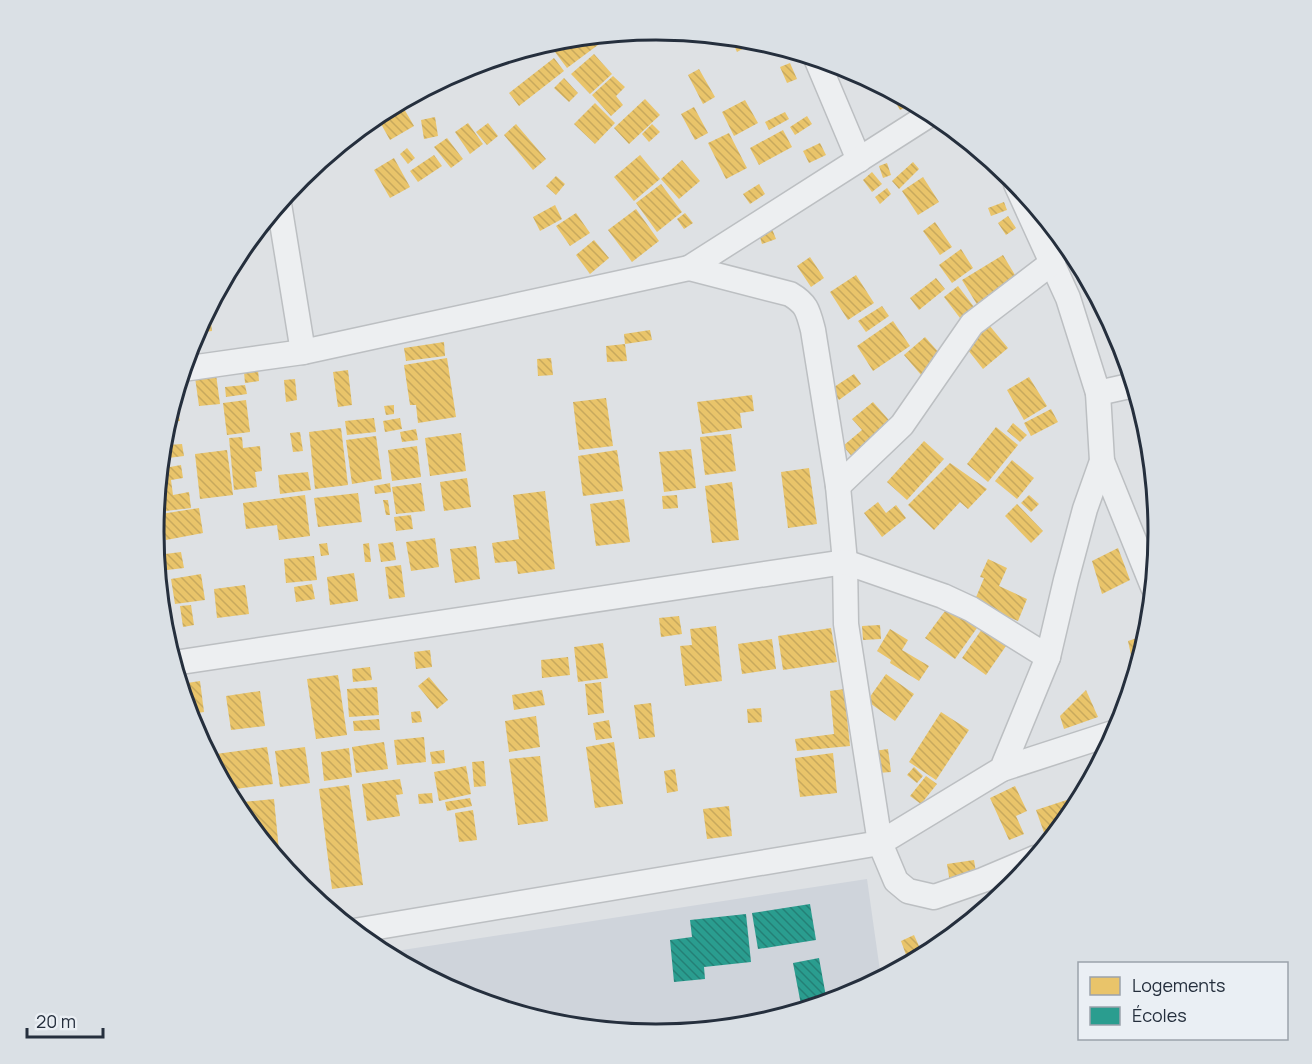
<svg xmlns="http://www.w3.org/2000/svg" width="1312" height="1064" viewBox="0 0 1312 1064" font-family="Manrope,sans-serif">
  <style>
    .built { fill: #cfd4db }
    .homes { fill: url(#homes-back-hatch) }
    .schools { fill: url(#schools-back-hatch) }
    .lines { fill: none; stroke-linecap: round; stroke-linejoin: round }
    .minor-casing { stroke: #bcbfc2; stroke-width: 27 }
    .minor { stroke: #edeff1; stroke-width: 24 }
    .rim { fill: none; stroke: #252f3d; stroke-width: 3 }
  </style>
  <defs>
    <pattern id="homes-back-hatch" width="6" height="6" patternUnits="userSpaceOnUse" patternTransform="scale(1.5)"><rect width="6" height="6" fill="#e9c46a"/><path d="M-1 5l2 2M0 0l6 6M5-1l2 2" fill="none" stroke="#c8a95d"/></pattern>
    <pattern id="schools-back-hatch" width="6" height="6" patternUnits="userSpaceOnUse" patternTransform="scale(1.5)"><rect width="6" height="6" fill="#2a9d8f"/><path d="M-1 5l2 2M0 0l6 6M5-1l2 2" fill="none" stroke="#248076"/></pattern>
  </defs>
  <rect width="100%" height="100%" fill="#dee1e4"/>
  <!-- built -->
  <path class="built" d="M867,879l14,99 -33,18 -94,28 -98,10 -98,-10 -94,-28 -81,-43z"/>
  <!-- homes -->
  <g class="homes">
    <path d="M598,36l4,6 -35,26 -12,-16 18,-14z"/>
    <path d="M737,38l17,2 3,1 -20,11 -5,-11z"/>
    <path d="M594,54l18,20 -22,20 -19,-20z"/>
    <path d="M554,58l10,13 -45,35 -10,-13z"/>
    <path d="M790,63l7,16 -10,4 -7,-16z"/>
    <path d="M699,69l16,28 -12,7 -15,-29z"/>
    <path d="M613,76l12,11 -9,9 7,9 -12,11 -19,-21z"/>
    <path d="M564,78l14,15 -9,9 -15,-14z"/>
    <path d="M905,98l7,6 -12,6 -4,-7z"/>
    <path d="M645,99l15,16 -31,29 -15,-16z"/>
    <path d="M745,100l13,23 -24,13 -12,-24z"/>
    <path d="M400,102l14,24 -24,14 -14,-25z"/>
    <path d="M595,103l20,20 -20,21 -21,-20z"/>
    <path d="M694,107l14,26 -13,7 -14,-26z"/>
    <path d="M785,112l4,7 -20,11 -4,-8z"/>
    <path d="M807,116l5,8 -17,11 -5,-8z"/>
    <path d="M435,117l3,19 -14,3 -3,-19z"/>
    <path d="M468,123l15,21 -13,10 -15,-22z"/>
    <path d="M488,123l10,13 -11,9 -11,-13z"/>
    <path d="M516,124l30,35 -13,11 -29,-35z"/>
    <path d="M652,124l8,8 -11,10 -7,-8z"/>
    <path d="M783,130l9,17 -33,18 -9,-17z"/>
    <path d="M729,133l18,35 -21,11 -18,-36z"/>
    <path d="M447,138l16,21 -12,9 -17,-21z"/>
    <path d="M820,143l6,12 -17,8 -6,-12z"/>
    <path d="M407,148l8,10 -7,6 -8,-10z"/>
    <path d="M434,155l8,11 -24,16 -8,-11z"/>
    <path d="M640,155l20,24 -26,22 -20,-24z"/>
    <path d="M394,158l16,29 -20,11 -16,-28z"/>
    <path d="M682,160l18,21 -21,18 -18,-20z"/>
    <path d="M913,162l6,7 -20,20 -7,-8z"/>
    <path d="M887,163l4,12 -8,3 -4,-12z"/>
    <path d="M872,172l10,12 -10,8 -9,-12z"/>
    <path d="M556,176l9,8 -9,11 -10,-9z"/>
    <path d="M923,177l16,25 -21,13 -16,-24z"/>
    <path d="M661,184l21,28 -25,20 -21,-29z"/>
    <path d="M759,184l6,10 -15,10 -7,-10z"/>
    <path d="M887,188l4,6 -11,10 -5,-7z"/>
    <path d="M1004,202l3,8 -16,6 -3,-8z"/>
    <path d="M555,205l7,14 -22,12 -7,-14z"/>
    <path d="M636,209l23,32 -27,21 -24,-32z"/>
    <path d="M576,213l14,20 -20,13 -14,-20z"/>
    <path d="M685,213l8,10 -9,6 -7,-10z"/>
    <path d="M1008,216l8,12 -10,7 -8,-12z"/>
    <path d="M935,222l17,25 -12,8 -17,-24z"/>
    <path d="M772,229l4,10 -14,5 -3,-10z"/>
    <path d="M594,240l15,18 -19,16 -14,-19z"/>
    <path d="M961,249l12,19 -21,15 -13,-18z"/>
    <path d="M1003,255l15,25 -40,26 -16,-26z"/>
    <path d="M810,257l14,21 -13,9 -14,-21z"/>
    <path d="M856,275l18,28 -26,17 -18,-28z"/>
    <path d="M936,278l9,11 -26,21 -9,-12z"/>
    <path d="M958,286l16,21 -14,11 -16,-21z"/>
    <path d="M882,306l7,10 -23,16 -8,-11z"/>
    <path d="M206,314h4l2,17 -16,2z"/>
    <path d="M893,321l17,25 -37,25 -16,-25z"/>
    <path d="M989,325l19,23 -25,21 -19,-24z"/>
    <path d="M650,330l2,10 -27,4 -1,-10z"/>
    <path d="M925,337l16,18 -19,21 -18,-21z"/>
    <path d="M444,342l1,14 -39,5 -2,-13z"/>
    <path d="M625,344l2,17 -20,1 -1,-16z"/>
    <path d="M447,358l9,59 -38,6 -2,-18h-6l-6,-40z"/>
    <path d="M551,358l2,17 -15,1 -1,-17z"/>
    <path d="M215,367l5,37 -21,2 -5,-36z"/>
    <path d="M258,370l1,11 -14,2 -1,-11z"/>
    <path d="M348,370l4,35 -14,2 -5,-35z"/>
    <path d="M854,374l7,10 -22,16 -8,-11z"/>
    <path d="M1029,377l18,29 -23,14 -17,-30z"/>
    <path d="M295,379l2,21 -11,2 -2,-22z"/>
    <path d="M245,385l2,9 -21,3 -1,-10z"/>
    <path d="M752,395l2,16 -14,2 2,15 -40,6 -5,-32z"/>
    <path d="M606,398l7,48 -34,4 -6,-48z"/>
    <path d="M246,400l4,32 -23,3 -4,-32z"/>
    <path d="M873,402l22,25 -39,34 -13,-15 19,-16 -10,-11z"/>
    <path d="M394,405v9l-8,1 -2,-9z"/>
    <path d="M1051,409l7,13 -27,14 -7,-13z"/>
    <path d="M178,411l2,10 -13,1 3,-10z"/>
    <path d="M374,418l2,14 -29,3 -2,-14z"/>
    <path d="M400,418l2,11 -17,3 -2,-11z"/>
    <path d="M1013,423l14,12 -7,7 -13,-11z"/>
    <path d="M166,427l2,18 14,-1 2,12 -16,2 2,9 11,-2 2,13 -12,2 2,15 16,-3 2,16 -34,4z"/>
    <path d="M996,427l22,18 -30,37 -21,-18z"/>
    <path d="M341,428l7,57 -33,4 -6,-57z"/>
    <path d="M416,429l2,11 -16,2 -2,-10z"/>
    <path d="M300,432l3,19 -10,1 -3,-19z"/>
    <path d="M461,433l5,38 -36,5 -5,-38z"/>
    <path d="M731,434l5,37 -31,4 -5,-38z"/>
    <path d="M376,436l6,43 -30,5 -6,-44z"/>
    <path d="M242,437l1,11 17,-2 2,25 -7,1 2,15 -23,3 -5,-52z"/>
    <path d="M924,441l20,18 -37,41 -20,-18z"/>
    <path d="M417,446l4,31 -29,4 -4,-31z"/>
    <path d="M691,449l5,39 -32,4 -5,-40z"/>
    <path d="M227,450l6,45 -33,4 -5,-45z"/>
    <path d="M617,450l6,41 -40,5 -5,-40z"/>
    <path d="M1012,460l22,18 -17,21 -22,-18z"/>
    <path d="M950,463l37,26 -19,20 -8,-7 -26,28 -26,-25z"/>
    <path d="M809,468l8,56 -29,4 -7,-56z"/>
    <path d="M308,472l3,18 -31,4 -2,-19z"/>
    <path d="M467,478l4,29 -27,4 -4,-29z"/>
    <path d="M732,482l7,58 -27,3 -7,-57z"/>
    <path d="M390,483l1,9 -16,2 -1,-8z"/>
    <path d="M421,483l4,28 -29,3 -4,-27z"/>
    <path d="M545,491l10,78 -37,5 -2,-13 -21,2 -3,-20 27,-4 -6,-44z"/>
    <path d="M358,493l4,29 -44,5 -4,-29z"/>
    <path d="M305,495l5,41 -31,4 -2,-15 -31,4 -3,-26z"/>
    <path d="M677,495l1,13 -15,1 -1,-13z"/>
    <path d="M1029,495l10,9 -8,8 -10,-9z"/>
    <path d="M624,499l6,43 -34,4 -6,-42z"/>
    <path d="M383,500h5l2,15h-4z"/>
    <path d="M878,502l8,11 10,-8 10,13 -24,19 -18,-24z"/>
    <path d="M1017,504l26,27 -12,12 -26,-27z"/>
    <path d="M199,508l4,25 -37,7 -5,-26z"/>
    <path d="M411,515l2,14 -17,2 -2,-14z"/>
    <path d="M435,538l4,29 -28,4 -5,-29z"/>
    <path d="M393,542l3,18 -15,2 -3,-18z"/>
    <path d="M327,543l2,12 -8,1 -2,-12z"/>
    <path d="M369,543l2,19h-6l-2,-18z"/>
    <path d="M476,546l4,33 -25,4 -5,-34z"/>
    <path d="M1118,548l12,32 -28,14 -10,-33z"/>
    <path d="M181,552l3,16 -17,2 -2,-16z"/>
    <path d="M314,556l3,24 -31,3 -2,-24z"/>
    <path d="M988,559l19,9 -8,18 28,13 -9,22 -29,-12 -17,-2 12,-29 -4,-1z"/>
    <path d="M401,565l4,32 -16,2 -4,-32z"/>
    <path d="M354,573l4,28 -28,4 -3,-28z"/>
    <path d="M201,574l4,26 -30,4 -4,-25z"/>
    <path d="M312,584l3,15 -19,3 -2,-15z"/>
    <path d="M245,585l4,29 -32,4 -3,-29z"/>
    <path d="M167,590l4,35 -8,1 -3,-35z"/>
    <path d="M191,605l3,20 -11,2 -3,-21z"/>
    <path d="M948,607l29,21 -22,31 -30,-21z"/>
    <path d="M679,616l3,18 -21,3 -2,-19z"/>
    <path d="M880,625l1,14 -18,1 -1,-14z"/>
    <path d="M716,626l6,55 -37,5 -5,-40 12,-1 -2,-16z"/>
    <path d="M831,628l6,34 -54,8 -5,-34z"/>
    <path d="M890,629l18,11 -6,10 27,16 -10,15 -29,-18 1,-3 -14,-9z"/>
    <path d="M982,629l24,17 -20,29 -24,-17z"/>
    <path d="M1146,635l1,1 -12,38 -7,-33z"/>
    <path d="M772,639l4,30 -34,5 -4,-30z"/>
    <path d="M603,643l5,35 -30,4 -4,-35z"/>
    <path d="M430,650l2,17 -16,2 -2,-17z"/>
    <path d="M568,657l2,18 -28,3 -1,-18z"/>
    <path d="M370,667l2,13 -19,2 -1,-13z"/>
    <path d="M886,674l28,20 -19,27 -28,-20z"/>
    <path d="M338,675l9,60 -31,4 -9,-60z"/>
    <path d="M429,677l19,23 -11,9 -19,-23z"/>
    <path d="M200,681l4,31 -13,2 -4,-31z"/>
    <path d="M601,682l3,31 -16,2 -3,-31z"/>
    <path d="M377,687l2,28 -30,2 -2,-28z"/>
    <path d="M844,689l6,57 -53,5 -2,-12 39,-5 -4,-43z"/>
    <path d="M542,690l3,15 -31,5 -2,-15z"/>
    <path d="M1086,690l12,27 -34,12 -4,-13z"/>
    <path d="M260,691l5,35 -34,4 -5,-34z"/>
    <path d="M651,703l4,34 -16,2 -5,-34z"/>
    <path d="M761,708l1,14 -14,1 -1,-14z"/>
    <path d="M420,711l2,11 -10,1 -1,-11z"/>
    <path d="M941,712l28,18 -33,50 -27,-18z"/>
    <path d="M536,716l4,31 -31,5 -4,-31z"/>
    <path d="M379,719l1,11 -26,1 -1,-10z"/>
    <path d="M609,720l3,18 -16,2 -3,-17z"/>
    <path d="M424,737l2,25 -29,3 -3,-25z"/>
    <path d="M384,742l4,27 -32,4 -4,-26z"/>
    <path d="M614,742l9,62 -28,4 -9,-61z"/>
    <path d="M267,747l6,37 -45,6 -19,-35z"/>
    <path d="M305,747l5,36 -30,4 -5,-36z"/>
    <path d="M349,748l3,29 -28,4 -3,-29z"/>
    <path d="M888,749l3,23 -13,1 -4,-22z"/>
    <path d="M444,750l1,13 -13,1 -2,-12z"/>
    <path d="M833,753l4,40 -37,4 -5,-39z"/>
    <path d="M540,756l8,65 -30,4 -9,-66z"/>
    <path d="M484,761l2,25 -12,1 -2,-25z"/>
    <path d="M466,766l5,28 -32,7 -5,-29z"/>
    <path d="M914,767l9,9 -6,7 -10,-8z"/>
    <path d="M675,769l3,22 -11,2 -3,-22z"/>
    <path d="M926,776l11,8 -16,20 -11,-8z"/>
    <path d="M400,779l3,15 -7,1 4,21 -33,5 -5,-37z"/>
    <path d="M349,785l14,100 -31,4 -13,-100z"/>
    <path d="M1015,786l12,25 -11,5 8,18 -15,6 -19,-42z"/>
    <path d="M432,793l1,10 -14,1 -1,-10z"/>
    <path d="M1082,795l-9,16 -23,28 -3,2 -11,-31z"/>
    <path d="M470,798l2,8 -25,5 -2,-9z"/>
    <path d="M274,799l5,52 -7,1 -28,-35 -2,-15z"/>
    <path d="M729,806l3,30 -25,3 -4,-30z"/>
    <path d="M473,810l4,30 -18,2 -4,-29z"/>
    <path d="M974,860l3,19 -27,4 -3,-19z"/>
    <path d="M914,935l9,20 -14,8 -8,-22z"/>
  </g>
  <!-- schools -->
  <g class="schools">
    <path d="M810,904l6,36 -58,9 -6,-36z"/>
    <path d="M746,914l5,48 -47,5 1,12 -31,3 -4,-42 22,-3 -2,-17z"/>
    <path d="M819,958l8,44 -25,8 -9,-47z"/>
  </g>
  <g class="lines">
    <!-- minor casing -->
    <g class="minor-casing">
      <g id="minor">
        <path d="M816,58l43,102"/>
        <path d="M1016,184l52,114 30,95 4,68 -17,48 -19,71 -18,77 -46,112 -122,74 16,38 12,10 26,6 49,-17 52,-22"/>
        <path d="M279,204l24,148"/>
        <path d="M689,268l243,-155"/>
        <path d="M183,369l120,-17 386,-84 101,26c17,10 18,17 23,36l25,156 7,76 1,62 34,219 -526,88"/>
        <path d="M1098,393l36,-8"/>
        <path d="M1102,461l51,126"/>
        <path d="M838,486l64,-61 70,-101 81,-62"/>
        <path d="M174,663l671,-101 98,34 28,13 77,48"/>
        <path d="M1002,769l114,-37"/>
      </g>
    </g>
    <!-- minor -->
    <use href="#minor" class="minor"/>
  </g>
  <!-- crop -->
  <path d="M0 0H1312V1064H0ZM164 532a492 492 0 1 1 984 0a492 492 0 1 1-984 0Z" fill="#dae0e5" fill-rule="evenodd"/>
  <path class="rim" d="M164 532a492 492 0 1 1 984 0a492 492 0 1 1-984 0Z"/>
  <!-- legend -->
  <rect x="1078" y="962" width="210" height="78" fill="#eaeff4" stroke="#9ba2ab" stroke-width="1.5"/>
  <rect x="1090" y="977" width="30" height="18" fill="#e9c46a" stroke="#9ba2ab" stroke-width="1.5"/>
  <text x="1132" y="992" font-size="18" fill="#252f3d">Logements</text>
  <rect x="1090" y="1007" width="30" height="18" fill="#2a9d8f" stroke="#9ba2ab" stroke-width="1.5"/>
  <text x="1132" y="1022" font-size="18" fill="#252f3d">Écoles</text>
  <!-- scale -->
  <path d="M27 1028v9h76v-9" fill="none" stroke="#252f3d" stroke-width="3"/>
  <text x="36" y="1028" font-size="18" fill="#252f3d" stroke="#eaeff4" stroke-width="4.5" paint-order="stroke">20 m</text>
</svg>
